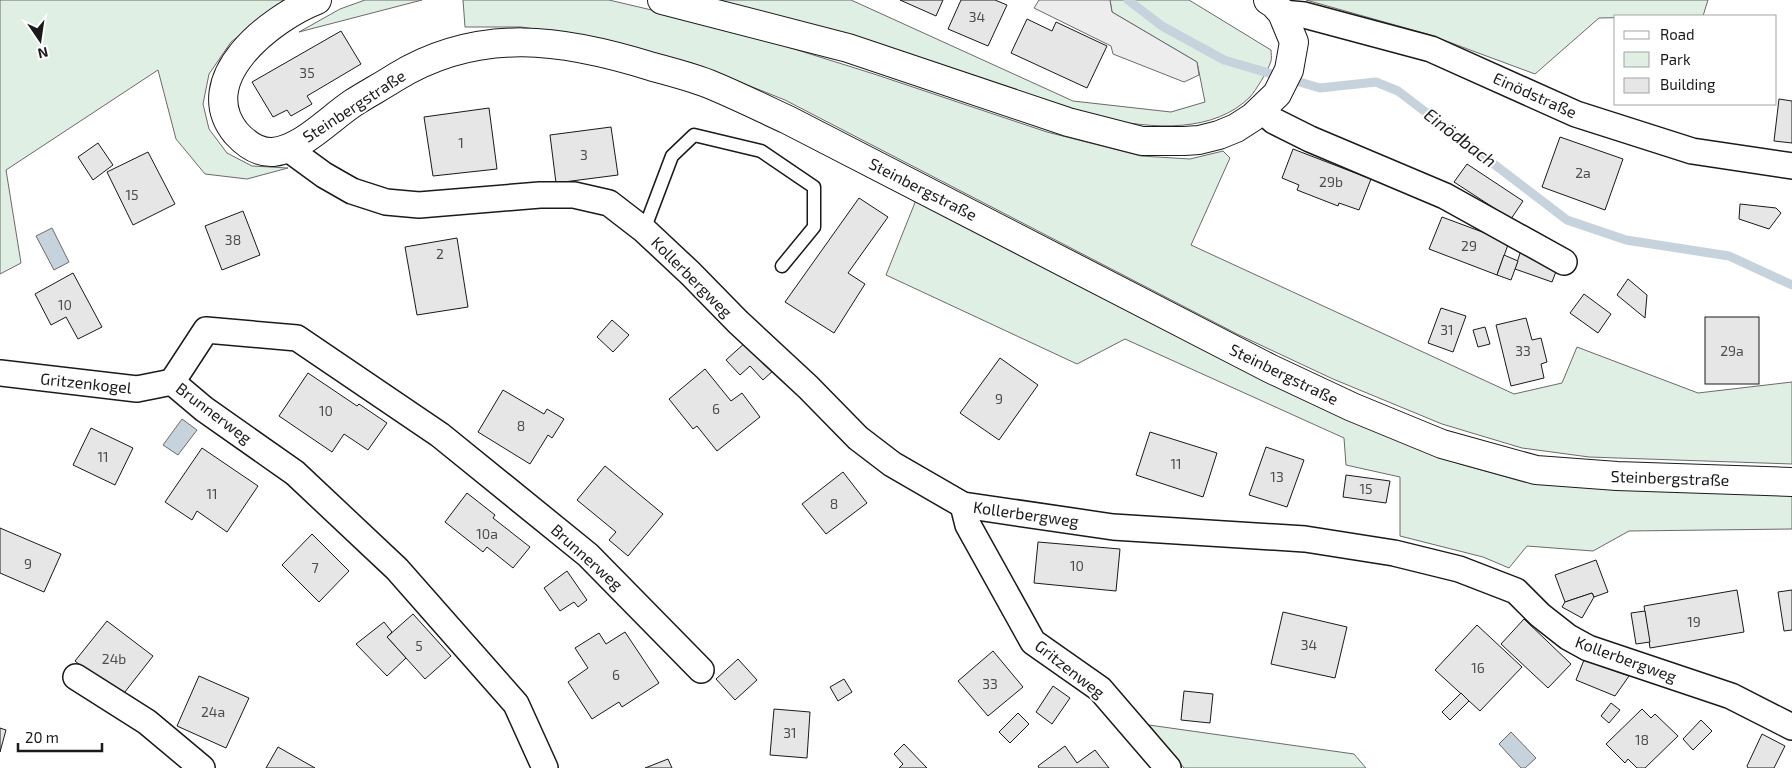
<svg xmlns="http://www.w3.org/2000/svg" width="1792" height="768" viewBox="0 0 1792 768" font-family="'Exo 2',sans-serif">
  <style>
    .green { fill: #e0efe3; stroke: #6a6a6a }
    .parking { fill: #ededed; stroke: #6a6a6a }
    .water { fill: #c6d2dc; stroke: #6a6a6a }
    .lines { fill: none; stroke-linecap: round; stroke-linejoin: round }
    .stream { stroke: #c6d2dc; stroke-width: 9 }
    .building { fill: #e6e6e6; stroke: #1a1a1a }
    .lane-casing { stroke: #1a1a1a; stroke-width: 15 }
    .street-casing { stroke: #1a1a1a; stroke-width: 28 }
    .secondary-casing { stroke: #1a1a1a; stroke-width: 30 }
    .lane { stroke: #fff; stroke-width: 12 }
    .street { stroke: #fff; stroke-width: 25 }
    .secondary { stroke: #fff; stroke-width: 28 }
    .labels { text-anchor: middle; stroke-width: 4; stroke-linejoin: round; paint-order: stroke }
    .number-label { font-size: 14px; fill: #4d4d4d }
    .street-label { font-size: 16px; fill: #1a1a1a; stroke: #fff }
    .water-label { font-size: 18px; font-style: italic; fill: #1a1a1a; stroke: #fff }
  </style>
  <rect width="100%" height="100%" fill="#fff"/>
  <!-- green -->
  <g class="green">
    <path d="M0,0h284l-53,42 -22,32 -6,30 6,25 18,24 25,13 36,2 -41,11 -42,-5 -29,-35 -18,-69 -152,100 15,93 -21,11z"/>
    <path d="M365,0h57l-123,32 41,-23z"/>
    <path d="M463,0h146l115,27 150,47 173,58 94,24 49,3 33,-8 7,7 -39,87 323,149 48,-11 15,-36 121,46 94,-11v82l-203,-7 -67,-9 -80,-24 -109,-45 -96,-45 -452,-234 -93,-37 -102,-26 -69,-10h-56z"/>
    <path d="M719,0h132l222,101 98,11 34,-10 -8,-40 -85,-50 -2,-12h79l82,50c0,3 1,8 0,11 -3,10 -15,29 -21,36 -71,70 -234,-6 -313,-32 -72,-23 -145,-43 -218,-65z"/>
    <path d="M1306,0h402l-5,16 -104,2 -64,56 -108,-40z"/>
    <path d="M916,200l442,224 102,40 64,18 115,7 153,4v36l-163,2 -36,20 -66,-5 -18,22 -26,-11 -83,-21v-59l-54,-12 -2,-27 -219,-99 -48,25 -191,-89z"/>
    <path d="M1149,725l205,29 12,14h-182z"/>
  </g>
  <!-- parking -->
  <path class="parking" d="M1039,0h71l2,12 85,50 2,13 -15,7 -71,-28 -2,-8 -77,-38z"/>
  <!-- water -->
  <g class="water">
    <path d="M52,228l17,34 -15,8 -18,-34z"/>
    <path d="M182,419l15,11 -19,25 -15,-10z"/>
    <path d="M1511,732l25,26 -11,10h-4l-22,-24z"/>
  </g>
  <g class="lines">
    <!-- stream -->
    <path class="stream" d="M1128,0l34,26 62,34 96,28 56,-6 22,9 169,129 59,20 103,16 63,29"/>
  </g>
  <!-- building -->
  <g class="building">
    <path d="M900,0h43l-7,16z"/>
    <path d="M961,0h34l12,5 -19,41 -40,-17z"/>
    <path d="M1027,19l25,12 4,-9 51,24 -20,42 -76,-35z"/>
    <path d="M341,31l20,33 -54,32 5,8 -21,12 -4,-6 -14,7 -21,-35z"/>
    <path d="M1779,99l13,2v42l-18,-2z"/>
    <path d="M489,108l8,61 -64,7 -9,-59z"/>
    <path d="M611,127l7,48 -62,8 -6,-48z"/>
    <path d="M1560,137l63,22 -18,51 -63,-23z"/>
    <path d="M98,143l15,22 -20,15 -15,-23z"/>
    <path d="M1293,149l78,30 -12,31 -20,-7 -1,3 -41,-16 2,-5 -17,-7z"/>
    <path d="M148,152l27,52 -42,21 -26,-53z"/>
    <path d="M1467,164l56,37 -12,18 -57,-37z"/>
    <path d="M859,198l29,19 -40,56 17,11 -31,49 -49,-31z"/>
    <path d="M1740,204l36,4 5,5 -12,16 -30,-10z"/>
    <path d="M243,211l17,44 -38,15 -17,-44z"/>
    <path d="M1442,217l67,25 -12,33 -68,-26z"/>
    <path d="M457,238l11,69 -51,8 -12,-68z"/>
    <path d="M1522,247l35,22 -5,13 -37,-13z"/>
    <path d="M1504,255l14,6 -7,19 -14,-5z"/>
    <path d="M73,273l29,54 -24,12 -12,-22 -15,8 -16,-31z"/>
    <path d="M1628,279l19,16 -2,23 -28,-23z"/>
    <path d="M1584,294l27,20 -13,19 -28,-20z"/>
    <path d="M1441,308l25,8 -13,36 -25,-9z"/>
    <rect x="1705" y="317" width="54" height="67"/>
    <path d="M1526,318l6,22 9,-2 6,24 -6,2 3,14 -33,8 -15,-61z"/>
    <path d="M612,320l17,15 -16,17 -16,-15z"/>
    <path d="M1485,327l5,17 -12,3 -5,-17z"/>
    <path d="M746,342l31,25 -14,13 -13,-14 -10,9 -14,-15z"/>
    <path d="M1000,358l38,27 -39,55 -39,-27z"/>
    <path d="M705,369l26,32 11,-8 18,24 -43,34 -20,-25 -4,3 -24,-30z"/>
    <path d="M308,373l49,33 2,-2 28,19 -19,27 -24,-16 -12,18 -53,-36z"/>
    <path d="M503,390l41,24 3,-5 17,10 -12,19 -4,-3 -18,29 -52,-32z"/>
    <path d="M91,428l42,20 -18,37 -42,-20z"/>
    <path d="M1150,432l67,21 -14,44 -67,-22z"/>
    <path d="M1266,447l38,13 -17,47 -38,-12z"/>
    <path d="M202,448l56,38 -31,46 -30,-21 -5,9 -27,-18z"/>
    <path d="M605,466l58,48 -35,42 -19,-16 7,-8 -39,-32z"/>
    <path d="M843,472l24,31 -41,31 -24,-30z"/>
    <path d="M1346,475l44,6 -4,22 -43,-6z"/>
    <path d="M467,493l28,22 -2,3 37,29 -17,21 -26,-21 -4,5 -38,-30z"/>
    <path d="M0,528l61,26 -17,38 -44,-19z"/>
    <path d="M312,534l37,37 -30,31 -37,-37z"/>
    <path d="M1038,542l82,7 -4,42 -82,-8z"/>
    <path d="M1596,560l12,32 -14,5 -2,-4 -27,9 -10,-27z"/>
    <path d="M567,571l20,29 -9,7 -4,-5 -14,9 -16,-23z"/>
    <path d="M1737,590l7,42 -94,16 -6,-42z"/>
    <path d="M1792,590v40l-8,1 -6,-39z"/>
    <path d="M1592,593l2,4 -12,21 -20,-11 3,-5z"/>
    <path d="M1645,611l5,31 -14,2 -5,-31z"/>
    <path d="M1283,612l64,15 -12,51 -64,-14z"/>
    <path d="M413,614l38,42 -26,23 -38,-42z"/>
    <path d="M1524,619l47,45 -23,24 -47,-44z"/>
    <path d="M107,621l46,35 -32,41 -46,-36z"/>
    <path d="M384,622l8,10 -5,5 19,21 -19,18 -31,-32z"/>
    <path d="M1477,625l45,42 -42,44 -45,-41z"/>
    <path d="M625,632l34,51 -37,24 -3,-5 -27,17 -24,-37 20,-14 -13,-20 24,-15 7,11z"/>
    <path d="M993,651l30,36 -35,29 -30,-35z"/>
    <path d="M738,659l19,21 -22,20 -19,-21z"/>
    <path d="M1584,660l45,16 -14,20 -39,-16z"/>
    <path d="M199,676l50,22 -23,50 -49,-22z"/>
    <path d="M844,679l8,13 -14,9 -8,-14z"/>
    <path d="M1053,686l17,12 -18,26 -16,-12z"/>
    <path d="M1184,691l29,3 -3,29 -29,-3z"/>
    <path d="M1461,693l8,8 -19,19 -8,-8z"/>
    <path d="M1611,703l9,7 -11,13 -8,-7z"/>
    <path d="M774,709l36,3 -3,46 -37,-3z"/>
    <path d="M1642,709l9,9 4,-4 23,22 -33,32h-8l-9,-9 -3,4 -19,-19z"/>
    <path d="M1018,713l11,11 -19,19 -11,-11z"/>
    <path d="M1701,720l11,11 -19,19 -10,-11z"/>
    <path d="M0,728l6,2 -6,22z"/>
    <path d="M1762,734l23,12 -11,22h-26l-1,-2z"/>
    <path d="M904,744l23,24h-28l4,-4 -9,-10z"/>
    <path d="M1065,746l12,17 18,-13 14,18h-70l-1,-2z"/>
    <path d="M278,747l37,21h-49z"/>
    <path d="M668,759l4,9h-27z"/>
  </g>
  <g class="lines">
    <!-- lane casing -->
    <g class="lane-casing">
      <path id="lane" d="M644,230l28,-74 22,-21 67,16 53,36v40l-32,39"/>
    </g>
    <!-- street casing -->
    <g class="street-casing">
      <g id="street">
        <path d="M1282,13l22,2 127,34 145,65 116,37 100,15"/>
        <path d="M1261,110l13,11 36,18 135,57 119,66"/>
        <path d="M287,148l37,27 28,16 34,11 33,3 121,-10h34l35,8 35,27 46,43 48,49 70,65 50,51 34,26 71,41 150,22 192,12 89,14 65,16 57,22 24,24 28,22 20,11 143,48 61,31"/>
        <path d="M0,373l137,16 35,-7"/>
        <path d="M172,382l34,-52 91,8 143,97 148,120 113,115"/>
        <path d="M172,382l32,27 91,64 102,96 119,135 29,64"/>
        <path d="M963,505l5,20 65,117 67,47 68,79"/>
        <path d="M76,677l71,45 55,46"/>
      </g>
    </g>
    <!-- secondary casing -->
    <g class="secondary-casing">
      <g id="secondary">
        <path d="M317,0c-46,18 -125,79 -81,133 10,11 22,20 37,19 29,-3 56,-33 80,-49 14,-9 29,-17 43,-26 84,-51 168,-38 257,-10 19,5 38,10 56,17 27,11 53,24 79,36l483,249 81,38 90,37 94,26 81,6 175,6"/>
        <path d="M662,0l186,48 220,74 74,19h42l15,-1 20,-5 17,-7 17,-11 24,-23 12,-24 5,-28 -12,-29 -8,-9 -6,-4"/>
      </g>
    </g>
    <!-- lane -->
    <use href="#lane" class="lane"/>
    <!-- street -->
    <use href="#street" class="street"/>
    <!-- secondary -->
    <use href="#secondary" class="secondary"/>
  </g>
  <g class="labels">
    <!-- number labels -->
    <g class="number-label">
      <text x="977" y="22">34</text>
      <text x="307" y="78">35</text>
      <text x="461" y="148">1</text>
      <text x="584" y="160">3</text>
      <text x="1583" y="178">2a</text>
      <text x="1331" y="187">29b</text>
      <text x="132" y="200">15</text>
      <text x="233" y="245">38</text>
      <text x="1469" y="251">29</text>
      <text x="440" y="259">2</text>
      <text x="65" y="310">10</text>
      <text x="1447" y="335">31</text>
      <text x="1523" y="356">33</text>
      <text x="1732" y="356">29a</text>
      <text x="999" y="404">9</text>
      <text x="716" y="414">6</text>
      <text x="326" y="416">10</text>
      <text x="521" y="431">8</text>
      <text x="103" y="462">11</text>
      <text x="1176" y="469">11</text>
      <text x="1277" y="482">13</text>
      <text x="1366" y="494">15</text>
      <text x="212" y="499">11</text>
      <text x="834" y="509">8</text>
      <text x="487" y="539">10a</text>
      <text x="28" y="569">9</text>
      <text x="1077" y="571">10</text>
      <text x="315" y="573">7</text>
      <text x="1694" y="627">19</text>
      <text x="1309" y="650">34</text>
      <text x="419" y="651">5</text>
      <text x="114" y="664">24b</text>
      <text x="1478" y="673">16</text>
      <text x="616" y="680">6</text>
      <text x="990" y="689">33</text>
      <text x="213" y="717">24a</text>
      <text x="790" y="738">31</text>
      <text x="1642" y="745">18</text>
    </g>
    <!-- street labels -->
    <g class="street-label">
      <text transform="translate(1535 95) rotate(24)" y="6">Einödstraße</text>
      <text transform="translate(354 106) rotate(-33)" y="6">Steinbergstraße</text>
      <text transform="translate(923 189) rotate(27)" y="6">Steinbergstraße</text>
      <text transform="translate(692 277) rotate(45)" y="6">Kollerbergweg</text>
      <text transform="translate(1284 374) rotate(26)" y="6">Steinbergstraße</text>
      <text transform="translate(86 383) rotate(6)" y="6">Gritzenkogel</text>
      <text transform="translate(214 413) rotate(37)" y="6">Brunnerweg</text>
      <text transform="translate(1670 478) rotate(2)" y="6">Steinbergstraße</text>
      <text transform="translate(1026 514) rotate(8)" y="6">Kollerbergweg</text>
      <text transform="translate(587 557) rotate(42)" y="6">Brunnerweg</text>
      <text transform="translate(1626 659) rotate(20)" y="6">Kollerbergweg</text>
      <text transform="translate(1070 669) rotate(38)" y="6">Gritzenweg</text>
    </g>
    <!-- water labels -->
    <g class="water-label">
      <text transform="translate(1460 138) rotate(37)" y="6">Einödbach</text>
    </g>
  </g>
  <!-- legend -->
  <rect x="1614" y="15" width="162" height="90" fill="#ffffff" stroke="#a3a3a3"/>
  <rect x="1624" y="31" width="25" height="8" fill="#ffffff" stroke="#a3a3a3"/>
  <text x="1660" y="40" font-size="15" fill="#1a1a1a">Road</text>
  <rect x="1624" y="52" width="25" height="15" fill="#e0efe3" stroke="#a3a3a3"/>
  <text x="1660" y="65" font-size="15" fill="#1a1a1a">Park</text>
  <rect x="1624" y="78" width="25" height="15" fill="#e6e6e6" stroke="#a3a3a3"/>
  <text x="1660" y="90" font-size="15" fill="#1a1a1a">Building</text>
  <!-- north arrow -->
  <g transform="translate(40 40) rotate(167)" stroke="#ffffff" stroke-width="4" paint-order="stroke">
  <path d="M0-4L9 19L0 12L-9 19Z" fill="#1a1a1a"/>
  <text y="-8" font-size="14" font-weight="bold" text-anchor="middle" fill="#1a1a1a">N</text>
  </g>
  <!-- scale -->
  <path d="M18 743v8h84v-8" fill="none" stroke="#1a1a1a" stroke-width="2.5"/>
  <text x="25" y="743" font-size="15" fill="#1a1a1a" stroke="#ffffff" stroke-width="4" paint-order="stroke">20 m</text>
</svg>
